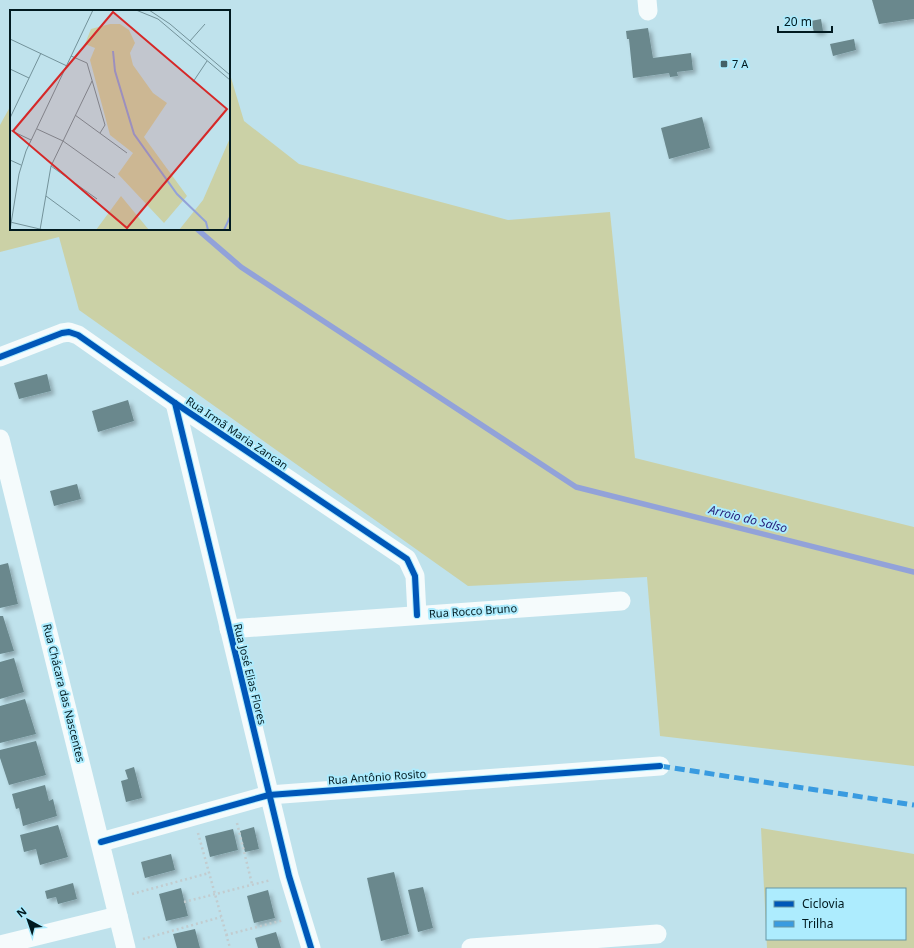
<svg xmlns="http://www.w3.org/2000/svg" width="914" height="948" viewBox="0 0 914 948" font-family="'Noto Sans',sans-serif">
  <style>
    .green { fill: #cbd1a6; fill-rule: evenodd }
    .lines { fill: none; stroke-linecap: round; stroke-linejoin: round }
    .stream { stroke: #92a2d9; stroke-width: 5.5 }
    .building { fill: #6a888d; filter: url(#shadow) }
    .path { stroke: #c2cccf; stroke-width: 2.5; stroke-dasharray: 2 3; stroke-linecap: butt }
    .minor { stroke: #f5fbfc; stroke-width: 19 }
    .quiet { stroke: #399be0; stroke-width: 5; stroke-dasharray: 10 5; stroke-linecap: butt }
    .cycleway-casing { stroke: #adecfe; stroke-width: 8 }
    .cycleway { stroke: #0057b8; stroke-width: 6 }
    .poi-dot { fill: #446067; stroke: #adecfe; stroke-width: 1.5 }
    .labels { text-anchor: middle; stroke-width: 4; stroke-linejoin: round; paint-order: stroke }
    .poi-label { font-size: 11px; fill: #011a20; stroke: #adecfe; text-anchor: start }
    .street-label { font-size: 11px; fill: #011a20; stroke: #adecfe }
    .water-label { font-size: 12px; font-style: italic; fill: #29247b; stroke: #adecfe }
    .inset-river { fill: none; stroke: #92a2d9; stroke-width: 2 }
    .inset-road { fill: none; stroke: #73929a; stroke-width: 1 }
    .view { fill: #d62828; fill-opacity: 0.15; stroke: #d62828; stroke-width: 2 }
    .inset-edge { fill: none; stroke: #011a20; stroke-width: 2 }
  </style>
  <defs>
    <filter id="shadow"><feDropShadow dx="3.5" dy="3.5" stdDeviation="2" flood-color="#0004"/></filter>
  </defs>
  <rect width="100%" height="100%" fill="#bfe2ec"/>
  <!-- green -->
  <g class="green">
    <path d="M229,71l15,50 55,43 209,56 102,-8 25,246 279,69v239l-254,-30 -13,-159 -179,9 -389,-276 -20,-73 -59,15v-127l11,-20v124h218z"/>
    <path d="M761,828l153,26v94h-147zM767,889h138v50h-138z"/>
  </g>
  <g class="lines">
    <!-- stream -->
    <path class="stream" d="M197,229l44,38 335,220 338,85"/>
  </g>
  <!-- building -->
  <g class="building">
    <path d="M872,0h42v19l-35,5z"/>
    <path d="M821,19l2,12 -9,1 -3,-11z"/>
    <path d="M648,28l5,30 38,-5 2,17 -16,2 1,4 -8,1 -1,-4 -36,5 -4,-39h-2l-1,-8z"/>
    <path d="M854,39l2,11 -23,6 -3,-12z"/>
    <path d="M702,117l8,31 -41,11 -8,-31z"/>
    <path d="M47,374l4,17 -32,8 -5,-16z"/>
    <path d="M128,400l6,21 -36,11 -6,-21z"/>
    <path d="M77,484l4,15 -27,7 -4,-15z"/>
    <path d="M8,563l10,41 -18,4v-43z"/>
    <path d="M0,616h3l11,35 -14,3z"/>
    <path d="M14,658l10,34 -24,7v-37z"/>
    <path d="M25,699l11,35 -36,9v-37z"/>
    <path d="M36,741l10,34 -37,10 -9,-27v-8z"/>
    <path d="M134,767l8,31 -16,4 -5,-21 7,-2 -3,-9z"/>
    <path d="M45,785l4,16 4,-2 4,17 -34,10 -4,-18 -3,1 -4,-15z"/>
    <path d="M58,825l10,32 -28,8 -4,-16 -12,3 -4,-17z"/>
    <path d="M254,827l5,22 -14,3 -5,-21z"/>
    <path d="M233,829l5,21 -28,7 -5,-21z"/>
    <path d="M171,854l4,16 -30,8 -4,-16z"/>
    <path d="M394,872l15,62 -28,7 -14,-63z"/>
    <path d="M73,883l4,16 -19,5 -2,-7 -9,2 -2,-8z"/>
    <path d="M423,887l10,41 -15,4 -10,-42z"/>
    <path d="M181,888l7,28 -22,5 -7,-27z"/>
    <path d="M268,890l7,28 -21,5 -7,-27z"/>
    <path d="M195,929l5,19h-23l-4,-14z"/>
    <path d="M276,932l5,16h-23l-3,-10z"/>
  </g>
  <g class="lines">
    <!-- path -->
    <g class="path">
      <path d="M237,823l15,61"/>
      <path d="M198,833l32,115"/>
      <path d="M132,894l77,-21"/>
      <path d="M184,902l87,-22"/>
      <path d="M226,935l58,-15"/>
      <path d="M143,939l78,-22"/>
    </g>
    <!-- minor -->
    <g class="minor">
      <path d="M647,0l1,11"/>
      <path d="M0,357l62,-24 7,-1 9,3 97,68 232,156 8,17 2,39"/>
      <path d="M175,403l114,473 22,72"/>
      <path d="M0,439l126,509"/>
      <path d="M229,629l392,-28"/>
      <path d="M101,842l168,-47 391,-29"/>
      <path d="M0,945l118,-29"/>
      <path d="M471,948l186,-14"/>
    </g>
    <!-- quiet -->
    <path class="quiet" d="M660,766l254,39"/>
    <!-- cycleway casing -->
    <g class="cycleway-casing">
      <g id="cycleway">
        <path d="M0,357l62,-24 7,-1 9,3 97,68 232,156 8,17 2,39"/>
        <path d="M175,403l114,473 22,72"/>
        <path d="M101,842l168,-47 391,-29"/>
      </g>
    </g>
    <!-- cycleway -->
    <use href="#cycleway" class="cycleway"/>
  </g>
  <!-- markers -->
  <rect class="poi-dot" x="720" y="60" width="8" height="8" rx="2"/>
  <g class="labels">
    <!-- poi labels -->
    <g class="poi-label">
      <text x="732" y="68">7 A</text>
    </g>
    <!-- street labels -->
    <g class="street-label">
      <text transform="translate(237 433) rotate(34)" y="4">Rua Irmã Maria Zancan</text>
      <text transform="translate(473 611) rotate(-4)" y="4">Rua Rocco Bruno</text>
      <text transform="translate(250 674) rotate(76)" y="4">Rua José Elias Flores</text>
      <text transform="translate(64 693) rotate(76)" y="4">Rua Chácara das Nascentes</text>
      <text transform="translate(377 777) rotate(-4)" y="4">Rua Antônio Rosito</text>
    </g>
    <!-- water labels -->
    <g class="water-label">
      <text transform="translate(748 519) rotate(14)" y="4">Arroio do Salso</text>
    </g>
  </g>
  <!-- overview -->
  <g transform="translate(10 10)">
    <rect width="220" height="220" fill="#bfe2ec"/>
    <path d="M100,14h10l9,6 6,13 -5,10 3,12 20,28 14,10 -23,34 43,59 -23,27 -46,-49 15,-21 -23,-18 -20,-75 5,-12 -10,-4 6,-15zM220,128v92h-51l24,-30zM111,186l28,34h-53z" fill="#cbd1a6"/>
    <path class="inset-river" d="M103,41l2,20 19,63 43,60 29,28 2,8M214,220l6,-13"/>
    <path class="inset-road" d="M126,0l22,9 72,61M139,0l21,14 60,51M0,29l57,27M180,31l15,-17M61,46l16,7 18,62 -5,8M0,59l19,9M183,72l14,-21M65,105l52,38M0,108l31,-65M27,119l26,12 52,37M0,120l21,10M0,150l11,5M41,156l46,33M36,186l34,25M0,212l34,8M0,220l9,-56 7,-23 67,-141M30,220l11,-64 41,-85"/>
    <path class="view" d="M103,2l114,97 -100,119 -114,-97z"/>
    <rect width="220" height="220" class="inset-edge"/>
  </g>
  <!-- legend -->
  <rect x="766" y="888" width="140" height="52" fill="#adecfe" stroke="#6898a5"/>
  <rect x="774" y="901" width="20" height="6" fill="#0057b8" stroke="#6898a5"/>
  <text x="802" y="908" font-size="12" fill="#011a20">Ciclovia</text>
  <rect x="774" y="921" width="20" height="6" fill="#399be0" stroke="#6898a5"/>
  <text x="802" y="928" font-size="12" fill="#011a20">Trilha</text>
  <!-- north arrow -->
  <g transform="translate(28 920) rotate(320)" stroke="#adecfe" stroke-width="3" paint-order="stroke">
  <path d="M0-3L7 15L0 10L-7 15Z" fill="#011a20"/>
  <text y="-6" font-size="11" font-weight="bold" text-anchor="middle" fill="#011a20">N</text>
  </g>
  <!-- scale -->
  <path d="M778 26v6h54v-6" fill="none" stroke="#011a20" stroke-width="2"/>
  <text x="784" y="26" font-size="12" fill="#011a20" stroke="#adecfe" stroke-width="3" paint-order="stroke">20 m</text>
</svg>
